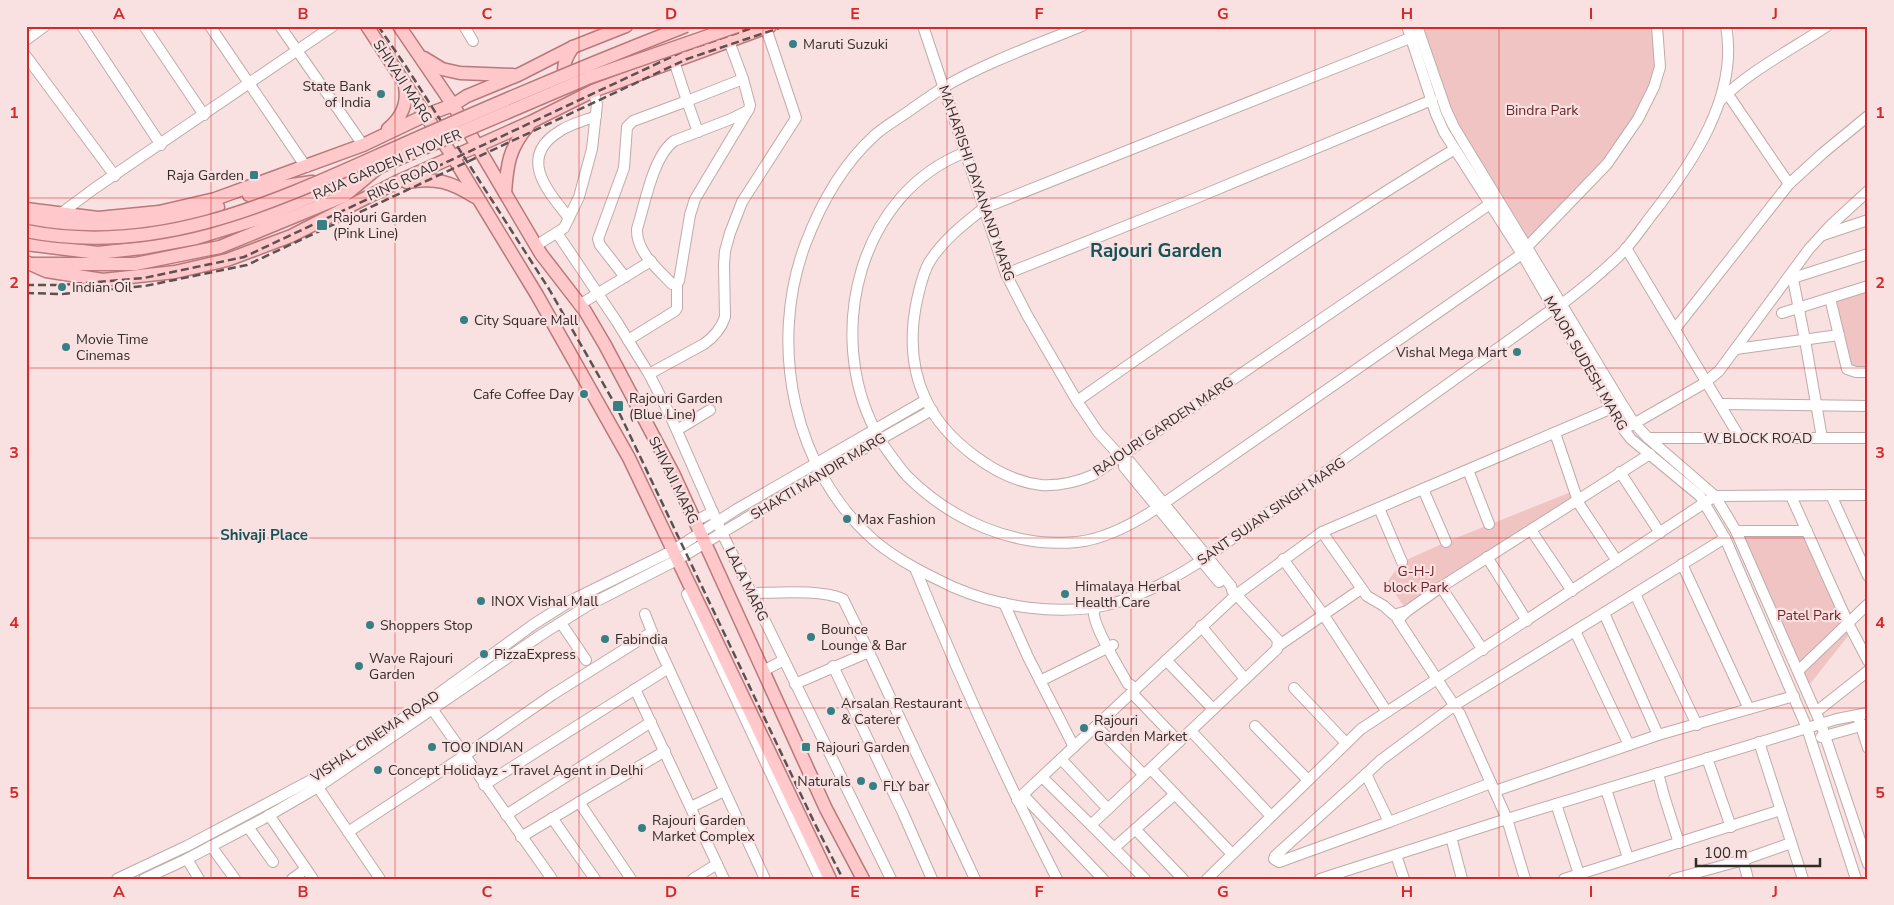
<svg xmlns="http://www.w3.org/2000/svg" width="1894" height="905" viewBox="0 0 1894 905" font-family="'Nunito Sans',sans-serif">
  <style>
    .green { fill: #f1c4c4 }
    .lines { fill: none; stroke-linecap: round; stroke-linejoin: round }
    .minor-casing { stroke: #c1aaaa; stroke-width: 12 }
    .major-casing { stroke: #b8797b; stroke-width: 15 }
    .minor { stroke: #fff; stroke-width: 10 }
    .major { stroke: #ffc8ca; stroke-width: 12 }
    .rail { stroke: #5d5151; stroke-width: 2.5; stroke-dasharray: 8 4; stroke-linecap: butt }
    .major-bridge-casing { stroke: #b8797b; stroke-width: 15; stroke-linecap: butt }
    .major-bridge { stroke: #ffc8ca; stroke-width: 12 }
    .grid { fill: none; stroke: #d62828; stroke-width: 1; stroke-opacity: 0.55 }
    .poi-dot { fill: #367f83; stroke: #f9e1e1; stroke-width: 2 }
    .labels { text-anchor: middle; stroke-width: 4.5; stroke-linejoin: round; paint-order: stroke }
    .poi-label { font-size: 14px; fill: #332a2a; stroke: #f9e1e1; text-anchor: start }
    .street-label { font-size: 14px; fill: #332a2a; stroke: #f9e1e1 }
    .park-label { font-size: 14px; fill: #6d242b; stroke: #f9e1e1 }
    .neighbourhood-label { font-size: 15px; font-weight: bold; fill: #155256; stroke: #f9e1e1 }
    .district-label { font-size: 19px; font-weight: bold; fill: #155256; stroke: #f9e1e1 }
    .neatline { fill: none; stroke: #d62828; stroke-width: 2 }
    .grid-label { font-size: 16px; text-anchor: middle; font-weight: bold; fill: #d62828 }
  </style>
  <rect width="100%" height="100%" fill="#f9e1e1"/>
  <!-- green -->
  <g class="green">
    <path d="M1417,26h240l-3,61 -47,77 -80,83 -78,-129z"/>
    <path d="M1868,286v84l-21,-1 -17,-71z"/>
    <path d="M1571,492l6,7 -170,112 -20,-29 15,-20 44,-20z"/>
    <path d="M1736,531h71l45,100 -46,58z"/>
  </g>
  <g class="lines">
    <!-- minor casing -->
    <g class="minor-casing">
      <g id="minor">
        <path d="M82,26l79,119"/>
        <path d="M144,26l60,89"/>
        <path d="M210,26l96,141"/>
        <path d="M280,26l83,119"/>
        <path d="M464,26l9,15"/>
        <path d="M923,26l83,248 21,41 50,86 21,31 22,24 10,6 101,124 1,4 46,50 -1,9 -186,176 54,54"/>
        <path d="M1082,26c-46,19 -95,36 -138,61 -12,8 -24,16 -35,24 -11,8 -24,15 -34,24 -32,29 -55,70 -70,110 -37,100 -12,226 71,297 23,19 50,32 77,45 46,20 104,29 154,18 35,-9 64,-25 94,-44l353,-253"/>
        <path d="M1407,26l29,88 8,18 78,122 102,176 7,9 69,57 25,42 82,190 49,151"/>
        <path d="M1417,26l29,84 8,17 168,277 12,19 14,15 67,58 21,35 85,193 47,140"/>
        <path d="M1410,38l-426,170c-20,16 -40,31 -54,53 -7,11 -10,26 -13,39 -7,33 -6,69 9,100 19,40 71,80 115,85 18,1 36,-3 52,-10l397,-271"/>
        <path d="M26,40l19,-14"/>
        <path d="M729,41l14,38 7,26 -1,4 -54,90 -5,16 -11,66 -3,3h-4c-14,-15 -36,-32 -35,-55 8,-25 16,-73 37,-88l57,-22 16,-8"/>
        <path d="M26,56l89,120"/>
        <path d="M1727,93l62,91"/>
        <path d="M1720,101c26,-28 74,-53 107,-75"/>
        <path d="M698,132l-11,-31 56,-22"/>
        <path d="M60,214l35,-26 238,-162"/>
        <path d="M569,218c-22,-28 -52,-61 -9,-87 10,-7 24,-10 36,-15"/>
        <path d="M557,233l60,89 32,52 21,41 52,118 169,346"/>
        <path d="M1823,235l45,-15"/>
        <path d="M537,245l27,-17 15,-31 13,-48 5,-45 -4,-13"/>
        <path d="M1527,247l80,-83 31,-45 16,-32 6,-20 -3,-41"/>
        <path d="M1626,248l114,190"/>
        <path d="M1006,274l190,-76 236,-98"/>
        <path d="M1792,274l13,66 17,98"/>
        <path d="M625,277l-25,-32 -2,-6 26,-71 3,-41 6,-6 54,-20 -13,-40"/>
        <path d="M1793,278l75,-24"/>
        <path d="M1830,298l17,71 9,3h12"/>
        <path d="M1562,304c21,-16 42,-33 61,-52 10,-11 19,-24 28,-36 41,-52 88,-120 75,-190"/>
        <path d="M579,305l72,-44"/>
        <path d="M1782,313l86,-27"/>
        <path d="M1675,329l114,-145 34,-31 45,-37"/>
        <path d="M628,340l47,-29 2,-3v-25"/>
        <path d="M1736,349l103,-14"/>
        <path d="M649,374l55,-30c10,-7 17,-15 21,-27l-1,-52 1,-14 5,-18 12,-31 54,-84 -30,-90"/>
        <path d="M1077,401c124,-87 248,-174 378,-252"/>
        <path d="M1721,404l147,2"/>
        <path d="M1630,426l73,-42 16,-13 90,-122 21,-23 38,-35"/>
        <path d="M677,430l33,-20"/>
        <path d="M875,430c-50,-97 -16,-237 91,-278"/>
        <path d="M1555,433l24,71 38,57"/>
        <path d="M1648,438h220"/>
        <path d="M879,439c9,12 18,26 28,37 44,44 106,72 170,66 29,-3 56,-18 80,-34l365,-254"/>
        <path d="M1124,459v8l95,115"/>
        <path d="M1468,470l21,54"/>
        <path d="M1620,472l40,61"/>
        <path d="M1423,489l23,53"/>
        <path d="M1831,495l37,81"/>
        <path d="M1791,496l57,127 -50,48"/>
        <path d="M1379,508l23,54"/>
        <path d="M695,521l18,-9"/>
        <path d="M1531,530l41,61"/>
        <path d="M1736,531h71"/>
        <path d="M1322,532l45,64 17,10 10,9 13,-4 -9,9 62,94 47,105 18,60"/>
        <path d="M1487,557l40,64"/>
        <path d="M1283,559l40,55 64,98"/>
        <path d="M1682,564l67,145"/>
        <path d="M915,568c43,106 90,209 142,311"/>
        <path d="M1441,587l42,63"/>
        <path d="M751,593c26,0 68,-4 92,6l26,53"/>
        <path d="M687,594l133,285"/>
        <path d="M1635,594l62,131"/>
        <path d="M1004,603l24,54 46,90"/>
        <path d="M1868,604l-20,19 20,38"/>
        <path d="M1094,610c-3,13 26,60 34,74l3,1 4,5"/>
        <path d="M1407,611l34,-24 209,-133"/>
        <path d="M1604,613l54,122 136,-39"/>
        <path d="M645,614l7,18"/>
        <path d="M561,623l25,37"/>
        <path d="M1201,626l44,53"/>
        <path d="M1575,631l54,114"/>
        <path d="M1278,646l83,-57"/>
        <path d="M1166,660l47,49"/>
        <path d="M833,666l70,147 29,66"/>
        <path d="M763,671l21,-11"/>
        <path d="M1040,681l73,-36"/>
        <path d="M795,684l74,-32 106,227"/>
        <path d="M1294,688l52,55"/>
        <path d="M635,689l89,190"/>
        <path d="M1132,693l47,49"/>
        <path d="M430,706l122,173"/>
        <path d="M1816,712l52,-41"/>
        <path d="M1859,720l9,28"/>
        <path d="M1096,726l48,49"/>
        <path d="M1255,726l53,54"/>
        <path d="M1191,731l80,85"/>
        <path d="M1821,737l47,-13"/>
        <path d="M1759,742l44,137"/>
        <path d="M1707,758l24,69"/>
        <path d="M1061,759l47,50"/>
        <path d="M1151,769l81,85"/>
        <path d="M1658,773l6,23 15,47"/>
        <path d="M1366,774l-91,82 -1,3 5,3 110,-40"/>
        <path d="M1042,777l49,48"/>
        <path d="M315,783l65,96"/>
        <path d="M1491,783l-102,39 -23,-48 15,-14 74,-55 270,-167"/>
        <path d="M484,785l183,-116"/>
        <path d="M1606,789l22,69"/>
        <path d="M1495,791l163,-56"/>
        <path d="M1023,795l80,84"/>
        <path d="M1017,800l219,-205 86,-63 295,-126"/>
        <path d="M579,802l52,77"/>
        <path d="M1556,804l23,70"/>
        <path d="M691,807l33,-16"/>
        <path d="M269,815l44,64"/>
        <path d="M506,815l145,-93"/>
        <path d="M552,818l43,61"/>
        <path d="M248,827l25,35"/>
        <path d="M1135,829l48,50"/>
        <path d="M348,832l116,-76 88,-61 100,-63 113,247"/>
        <path d="M521,837l144,-86"/>
        <path d="M1451,837l11,42"/>
        <path d="M211,846l24,33"/>
        <path d="M1114,848l61,-54"/>
        <path d="M1396,855l8,24"/>
        <path d="M187,859l12,20"/>
        <path d="M1743,860l5,19"/>
        <path d="M117,879l70,-33 126,-67 114,-77 107,-78 38,-24 100,-49 65,-42 189,-109"/>
        <path d="M144,879l43,-20 74,-39 57,-33 223,-152 46,-29 90,-46 144,-87 111,-63"/>
        <path d="M292,879l14,-10"/>
        <path d="M693,879l24,-15"/>
        <path d="M1207,879l154,-150 354,-233 153,-1"/>
        <path d="M1320,879l187,-60 300,-91 30,-9 31,-6"/>
        <path d="M1564,879l217,-69"/>
        <path d="M1674,879l69,-19 48,-17"/>
      </g>
    </g>
    <!-- major casing -->
    <g class="major-casing">
      <g id="major">
        <path d="M367,26l86,131 84,138 92,163 201,421"/>
        <path d="M399,26l54,79 88,149 44,57 20,34 69,130 152,334 37,70"/>
        <path d="M424,58l18,11 18,4 53,2"/>
        <path d="M568,83c-7,-14 -4,-23 5,-36"/>
        <path d="M388,129c14,-12 20,-25 17,-43"/>
        <path d="M407,182c29,-5 44,0 68,15"/>
        <path d="M505,193c2,-28 4,-45 23,-67"/>
        <path d="M249,195l23,-7 40,-6"/>
        <path d="M26,209l72,9 61,-6 56,-13 148,-54 63,-30 27,-10 14,-9 51,-21 55,-28 53,-21"/>
        <path d="M26,219c69,14 125,6 192,-12"/>
        <path d="M26,244l72,9 44,-5 54,-10 65,-20 105,-45"/>
        <path d="M26,262l20,9 57,9 72,-8 52,-12 64,-24 108,-55 132,-59 62,-31 177,-65"/>
        <path d="M32,264h103l85,-17 124,-51 35,-29"/>
      </g>
    </g>
    <!-- minor -->
    <use href="#minor" class="minor"/>
    <!-- major -->
    <use href="#major" class="major"/>
    <!-- rail -->
    <g class="rail">
      <path d="M378,26l27,39 144,224 67,117 198,416 29,57"/>
      <path d="M26,285h35l83,-7 100,-21 440,-206 74,-25"/>
      <path d="M26,293l35,1 84,-8 102,-21 440,-206 98,-33"/>
    </g>
    <!-- major-bridge casing -->
    <g class="major-bridge-casing">
      <g id="major-bridge">
        <path d="M379,167l211,-90 147,-51"/>
        <path d="M26,231c146,29 272,-41 401,-97 86,-38 172,-74 259,-108"/>
      </g>
    </g>
    <!-- major-bridge -->
    <use href="#major-bridge" class="major-bridge"/>
  </g>
  <!-- grid -->
  <path class="grid" d="M211,26v853M395,26v853M579,26v853M763,26v853M947,26v853M1131,26v853M1315,26v853M1499,26v853M1683,26v853M26,198h1842M26,368h1842M26,538h1842M26,708h1842"/>
  <!-- markers -->
  <g class="poi-dot">
    <circle cx="793" cy="44" r="5"/>
    <circle cx="381" cy="94" r="5"/>
    <rect x="249" y="170" width="10" height="10" rx="2.5"/>
    <rect x="316" y="219" width="12" height="12" rx="2.5"/>
    <circle cx="62" cy="287" r="5"/>
    <circle cx="464" cy="320" r="5"/>
    <circle cx="66" cy="347" r="5"/>
    <circle cx="1517" cy="352" r="5"/>
    <circle cx="584" cy="394" r="5"/>
    <rect x="612" y="400" width="12" height="12" rx="2.5"/>
    <circle cx="847" cy="519" r="5"/>
    <circle cx="1065" cy="594" r="5"/>
    <circle cx="481" cy="601" r="5"/>
    <circle cx="370" cy="625" r="5"/>
    <circle cx="811" cy="637" r="5"/>
    <circle cx="605" cy="639" r="5"/>
    <circle cx="484" cy="654" r="5"/>
    <circle cx="359" cy="666" r="5"/>
    <circle cx="831" cy="711" r="5"/>
    <circle cx="1084" cy="728" r="5"/>
    <circle cx="432" cy="747" r="5"/>
    <rect x="801" y="742" width="10" height="10" rx="2.5"/>
    <circle cx="378" cy="770" r="5"/>
    <circle cx="861" cy="781" r="5"/>
    <circle cx="873" cy="786" r="5"/>
    <circle cx="642" cy="828" r="5"/>
  </g>
  <g class="labels">
    <!-- poi labels -->
    <g class="poi-label">
      <text x="803" y="49">Maruti Suzuki</text>
      <text x="371" y="91" text-anchor="end">State Bank<tspan x="371" dy="16">of India</tspan></text>
      <text x="244" y="180" text-anchor="end">Raja Garden</text>
      <text x="333" y="222">Rajouri Garden<tspan x="333" dy="16">(Pink Line)</tspan></text>
      <text x="72" y="292">Indian Oil</text>
      <text x="474" y="325">City Square Mall</text>
      <text x="76" y="344">Movie Time<tspan x="76" dy="16">Cinemas</tspan></text>
      <text x="1507" y="357" text-anchor="end">Vishal Mega Mart</text>
      <text x="574" y="399" text-anchor="end">Cafe Coffee Day</text>
      <text x="629" y="403">Rajouri Garden<tspan x="629" dy="16">(Blue Line)</tspan></text>
      <text x="857" y="524">Max Fashion</text>
      <text x="1075" y="591">Himalaya Herbal<tspan x="1075" dy="16">Health Care</tspan></text>
      <text x="491" y="606">INOX Vishal Mall</text>
      <text x="380" y="630">Shoppers Stop</text>
      <text x="821" y="634">Bounce<tspan x="821" dy="16">Lounge &amp; Bar</tspan></text>
      <text x="615" y="644">Fabindia</text>
      <text x="494" y="659">PizzaExpress</text>
      <text x="369" y="663">Wave Rajouri<tspan x="369" dy="16">Garden</tspan></text>
      <text x="841" y="708">Arsalan Restaurant<tspan x="841" dy="16">&amp; Caterer</tspan></text>
      <text x="1094" y="725">Rajouri<tspan x="1094" dy="16">Garden Market</tspan></text>
      <text x="442" y="752">TOO INDIAN</text>
      <text x="816" y="752">Rajouri Garden</text>
      <text x="388" y="775">Concept Holidayz - Travel Agent in Delhi</text>
      <text x="851" y="786" text-anchor="end">Naturals</text>
      <text x="883" y="791">FLY bar</text>
      <text x="652" y="825">Rajouri Garden<tspan x="652" dy="16">Market Complex</tspan></text>
    </g>
    <!-- street labels -->
    <g class="street-label">
      <text transform="translate(403 81) rotate(57)" y="5">SHIVAJI MARG</text>
      <text transform="translate(387 164) rotate(-23)" y="5">RAJA GARDEN FLYOVER</text>
      <text transform="translate(403 180) rotate(-25)" y="5">RING ROAD</text>
      <text transform="translate(977 183) rotate(71)" y="5">MAHARISHI DAYANAND MARG</text>
      <text transform="translate(1586 363) rotate(60)" y="5">MAJOR SUDESH MARG</text>
      <text transform="translate(1163 426) rotate(-34)" y="5">RAJOURI GARDEN MARG</text>
      <text x="1758" y="443">W BLOCK ROAD</text>
      <text transform="translate(818 476) rotate(-31)" y="5">SHAKTI MANDIR MARG</text>
      <text transform="translate(674 480) rotate(64)" y="5">SHIVAJI MARG</text>
      <text transform="translate(1271 511) rotate(-35)" y="5">SANT SUJAN SINGH MARG</text>
      <text transform="translate(747 584) rotate(64)" y="5">LALA MARG</text>
      <text transform="translate(375 736) rotate(-34)" y="5">VISHAL CINEMA ROAD</text>
    </g>
    <!-- park labels -->
    <g class="park-label">
      <text x="1542" y="115">Bindra Park</text>
      <text x="1416" y="576">G-H-J<tspan x="1416" dy="16">block Park</tspan></text>
      <text x="1809" y="620">Patel Park</text>
    </g>
    <!-- neighbourhood labels -->
    <g class="neighbourhood-label">
      <text x="264" y="540">Shivaji Place</text>
    </g>
    <!-- district labels -->
    <g class="district-label">
      <text x="1156" y="257">Rajouri Garden</text>
    </g>
  </g>
  <!-- border -->
  <rect width="1894" height="905" fill="none" stroke="#f9e1e1" stroke-width="55"/>
  <!-- scale -->
  <path d="M1696 858v8h124v-8" fill="none" stroke="#332a2a" stroke-width="2.5"/>
  <text x="1704" y="858" font-size="15" fill="#332a2a" stroke="#f9e1e1" stroke-width="4" paint-order="stroke">100 m</text>
  <rect x="28" y="28" width="1838" height="850" class="neatline"/>
  <g class="grid-label">
    <text x="119" y="19">A</text>
    <text x="303" y="19">B</text>
    <text x="487" y="19">C</text>
    <text x="671" y="19">D</text>
    <text x="855" y="19">E</text>
    <text x="1039" y="19">F</text>
    <text x="1223" y="19">G</text>
    <text x="1407" y="19">H</text>
    <text x="1591" y="19">I</text>
    <text x="1775" y="19">J</text>
    <text x="14" y="118">1</text>
    <text x="1880" y="118">1</text>
    <text x="14" y="288">2</text>
    <text x="1880" y="288">2</text>
    <text x="14" y="458">3</text>
    <text x="1880" y="458">3</text>
    <text x="14" y="628">4</text>
    <text x="1880" y="628">4</text>
    <text x="14" y="798">5</text>
    <text x="1880" y="798">5</text>
    <text x="119" y="897">A</text>
    <text x="303" y="897">B</text>
    <text x="487" y="897">C</text>
    <text x="671" y="897">D</text>
    <text x="855" y="897">E</text>
    <text x="1039" y="897">F</text>
    <text x="1223" y="897">G</text>
    <text x="1407" y="897">H</text>
    <text x="1591" y="897">I</text>
    <text x="1775" y="897">J</text>
  </g>
</svg>
